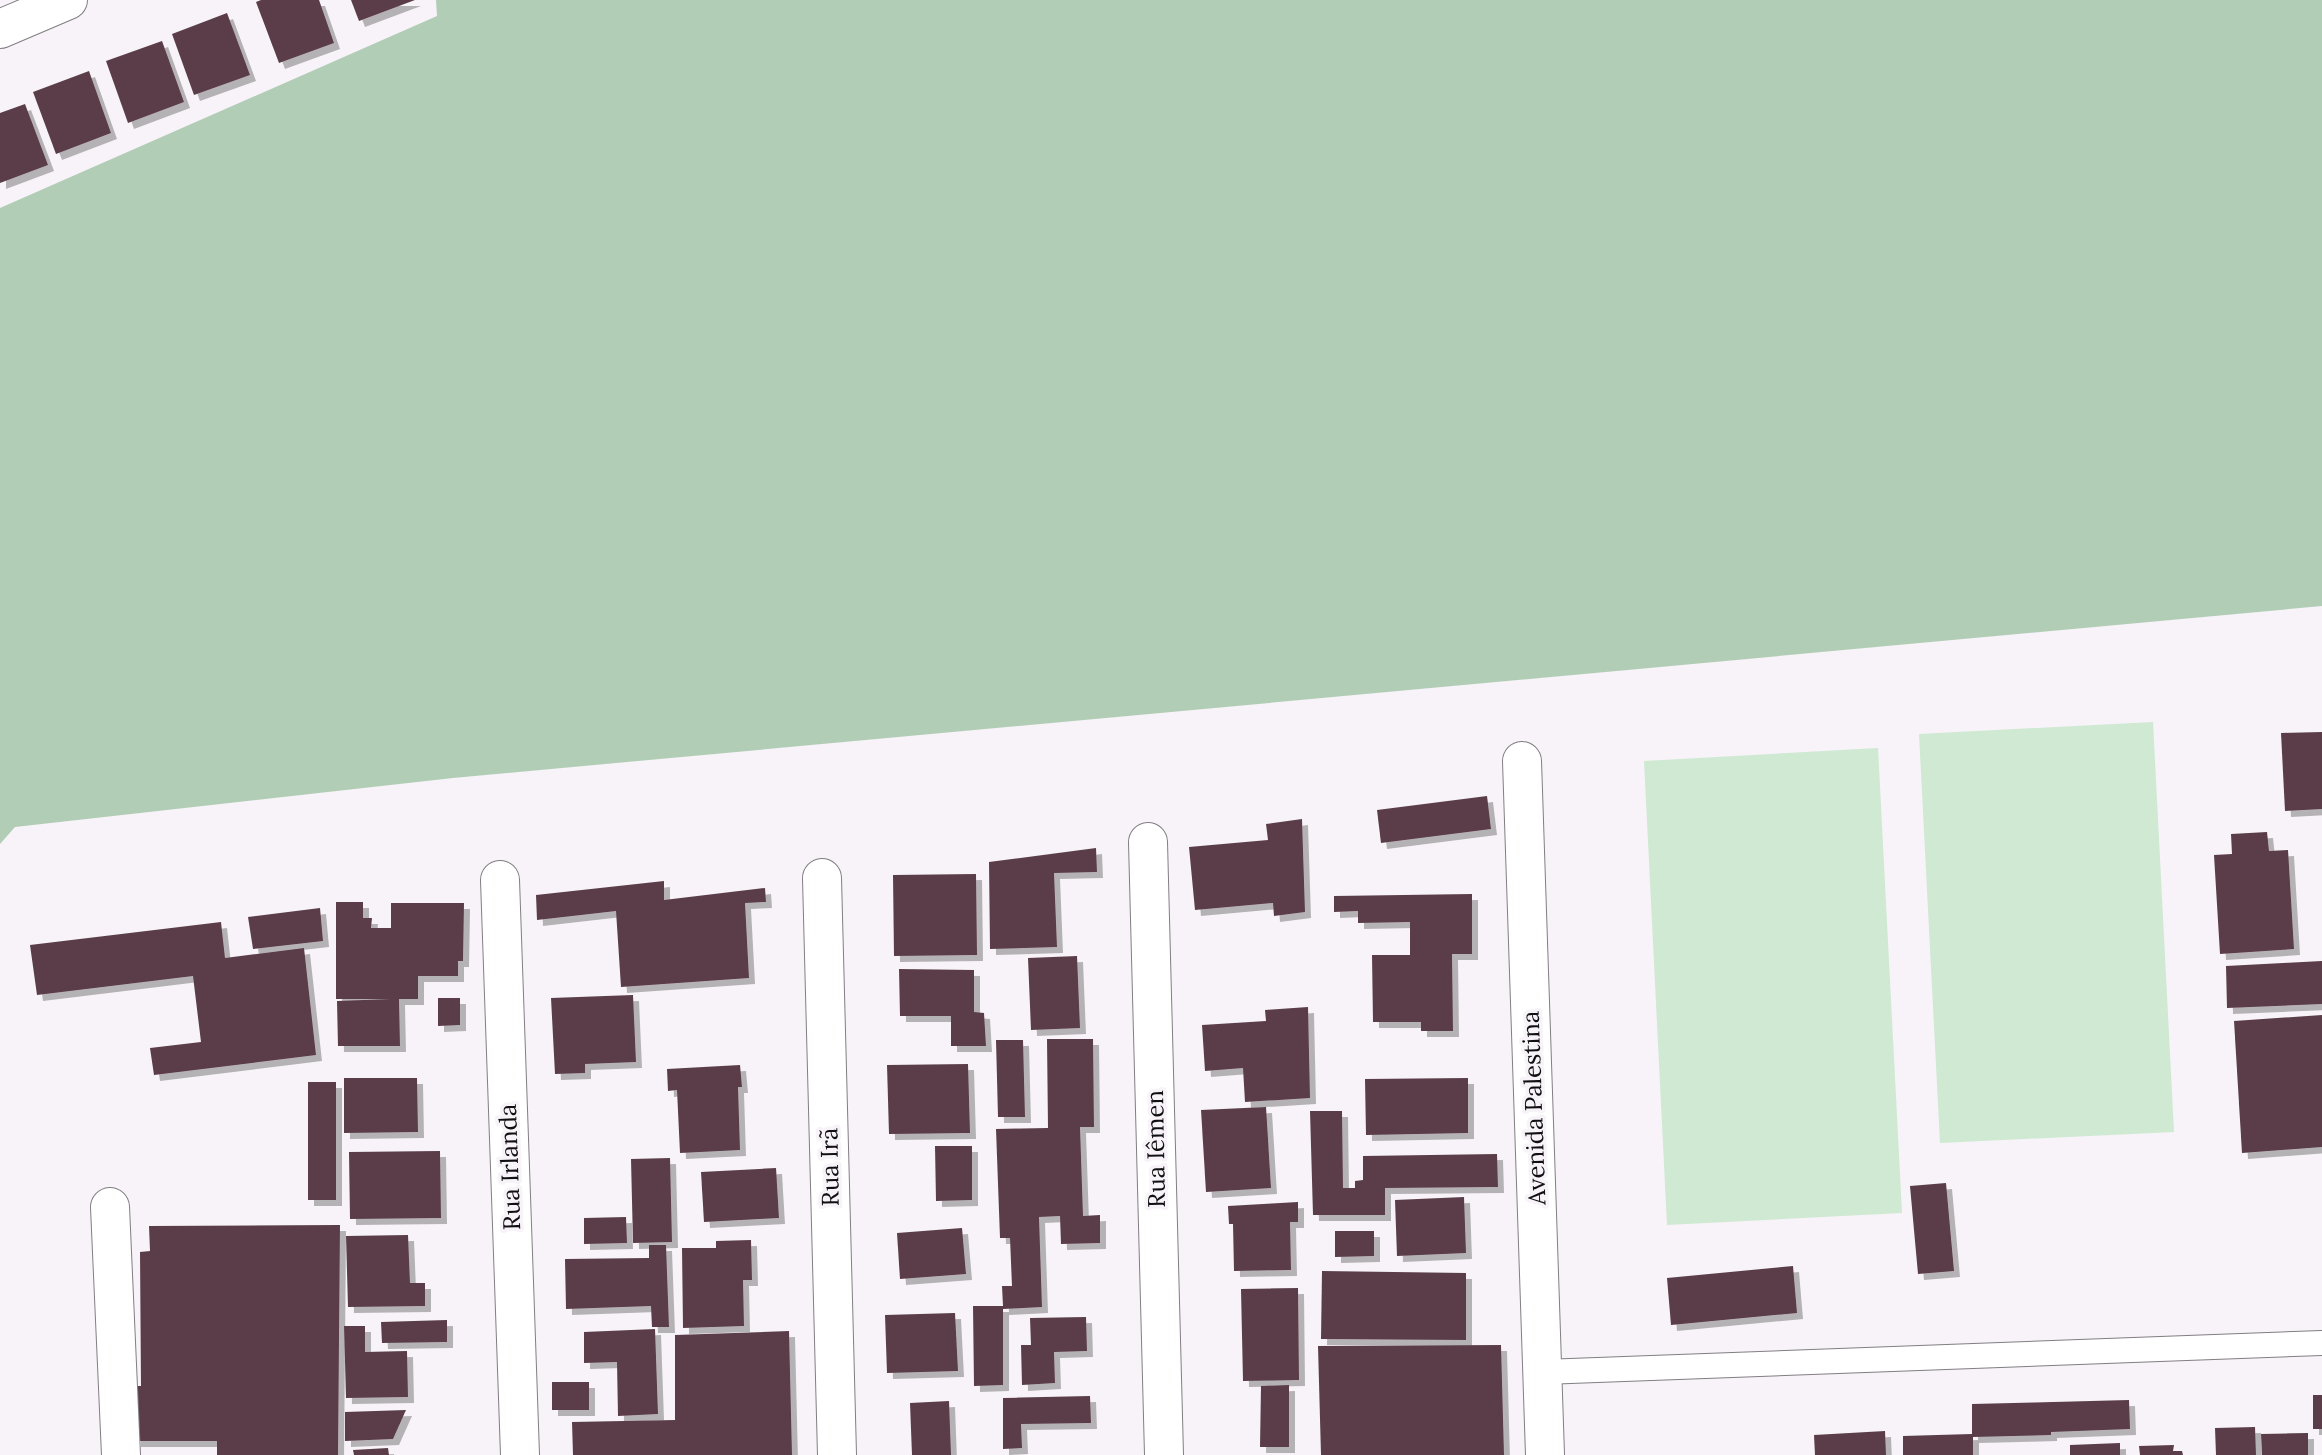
<svg xmlns="http://www.w3.org/2000/svg" width="2322" height="1455" viewBox="0 0 2322 1455" font-family="Lora,serif">
  <style>
    .green { fill: #cfe9d3 }
    .forest { fill: #b2cdb6 }
    .building { fill: #5a3e48; filter: url(#shadow) }
    .lines { fill: none; stroke-linecap: round; stroke-linejoin: round }
    .lane-casing { stroke: #827e83; stroke-width: 26 }
    .street-casing { stroke: #827e83; stroke-width: 40 }
    .lane { stroke: #fff; stroke-width: 24 }
    .street { stroke: #fff; stroke-width: 38 }
    .labels { text-anchor: middle; stroke-width: 7; stroke-linejoin: round; paint-order: stroke }
    .street-label { font-size: 24px; fill: #100f11; stroke: #f7f3f8 }
  </style>
  <defs>
    <filter id="shadow"><feDropShadow dx="6" dy="6" stdDeviation="0" flood-color="#0004"/></filter>
  </defs>
  <rect width="100%" height="100%" fill="#f7f3f8"/>
  <!-- green -->
  <g class="green">
    <path d="M2153,722l21,410 -234,11 -21,-409z"/>
    <path d="M1878,748l24,465 -235,12 -23,-464z"/>
  </g>
  <!-- forest -->
  <path class="forest" d="M436,0h1886v606l-1869,172 -438,49 -15,17v-636l437,-192z"/>
  <!-- building -->
  <g class="building">
    <path d="M261,0h58l15,43 -55,20 -23,-61z"/>
    <path d="M351,0h64l-56,21z"/>
    <path d="M227,13l23,62 -56,20 -22,-61z"/>
    <path d="M162,41l22,61 -56,21 -22,-62z"/>
    <path d="M89,71l22,62 -55,21 -23,-62z"/>
    <path d="M25,104l23,61 -48,18v-70z"/>
    <path d="M2322,732v77l-37,2 -4,-78z"/>
    <path d="M1487,796l4,33 -110,14 -4,-33z"/>
    <path d="M1302,819l3,93 -31,4 -1,-13 -78,7 -6,-63 79,-7 -2,-16z"/>
    <path d="M2267,832l2,19 19,-1 6,99 -74,5 -6,-99 18,-1 -1,-20z"/>
    <path d="M1096,848l1,24 -43,1 3,74 -67,2 -1,-87z"/>
    <path d="M976,874l1,81 -83,1 -1,-81z"/>
    <path d="M664,881v19l101,-12 1,14 -21,1 4,75 -128,9 -5,-76 -79,9 -1,-25z"/>
    <path d="M1472,894v60h-20l1,77h-32v-9h-48l-1,-67h38v-33l-52,1v-12l-24,1v-16z"/>
    <path d="M336,902h27v16h9l-1,10h20v-25h73l-1,58h-5v15h-40v23h-19l1,47h-62l-1,-45 53,-2h-54z"/>
    <path d="M320,908l3,33 -70,8 -5,-32z"/>
    <path d="M221,922l4,36 79,-10 12,107 -162,20 -4,-27 51,-6 -8,-66 -156,19 -7,-50z"/>
    <path d="M1077,956l3,72 -49,2 -3,-72z"/>
    <path d="M2322,961v43l-95,4 -1,-42z"/>
    <path d="M899,969l75,1v42l10,1 2,33h-35v-30h-51z"/>
    <path d="M633,995l3,67 -51,2v9l-30,1 -4,-76z"/>
    <path d="M438,998h22v27l-22,1z"/>
    <path d="M1308,1007l2,91 -65,4 -2,-34 -38,3 -3,-46 64,-4 -1,-11z"/>
    <path d="M2322,1015v132l-80,6 -8,-132z"/>
    <path d="M1047,1039h46l1,88h-14l3,89 17,-1v28l-39,1 -1,-28 -21,1 3,90 -39,2v76l-29,1 -1,-80h30l-1,-20h10l-2,-48h-10l-4,-109 52,-1z"/>
    <path d="M996,1040h27l2,77h-27z"/>
    <path d="M968,1064l2,69 -81,1 -2,-69z"/>
    <path d="M740,1065l2,22h-4l2,63 -60,3 -3,-63 -9,1 -1,-22z"/>
    <path d="M344,1078h73l1,54 -74,1z"/>
    <path d="M1468,1078v55l-102,2 -1,-56z"/>
    <rect x="308" y="1082" width="28" height="118"/>
    <path d="M1266,1107l5,81 -65,4 -5,-82z"/>
    <path d="M1310,1111h32l1,77h12v-7l8,-1v-24l134,-2 1,33 -113,1v27h-72z"/>
    <path d="M935,1146h37v54l-36,1z"/>
    <path d="M440,1151l1,67 -91,1 -1,-67z"/>
    <path d="M670,1158l2,84 -39,1 -2,-84z"/>
    <path d="M776,1168l3,50 -75,4 -3,-50z"/>
    <path d="M1946,1183l8,88 -36,3 -8,-88z"/>
    <path d="M1464,1197l2,56 -69,3 -2,-56z"/>
    <path d="M1298,1202v20h-8l1,48 -57,1 -1,-47h-4l-1,-18z"/>
    <path d="M626,1217l1,26 -43,1v-26z"/>
    <path d="M340,1225l-2,230h-121v-14h-82v-55h6l-1,-134 10,-1 -1,-25z"/>
    <path d="M962,1228l4,46 -66,5 -3,-46z"/>
    <path d="M1335,1231h39v25l-39,1z"/>
    <path d="M408,1235l2,48h15v23l-77,1 -2,-71z"/>
    <path d="M751,1240l1,40h-9l1,46 -61,2 -1,-80h34v-7z"/>
    <path d="M649,1245h17l3,82h-17l-1,-21 -85,3 -1,-50 84,-1z"/>
    <path d="M1793,1266l4,47 -126,12 -4,-47z"/>
    <path d="M1322,1271l144,2v67l-145,-1z"/>
    <path d="M1298,1288l1,92 -56,1 -2,-92z"/>
    <path d="M955,1313l3,58 -71,2 -2,-58z"/>
    <path d="M1086,1317l1,34 -33,1 1,31 -33,2 -1,-40h10l-1,-27z"/>
    <path d="M447,1320v22l-65,1 -1,-21z"/>
    <path d="M344,1326h21v26l42,-1 1,46 -62,1z"/>
    <path d="M655,1329l3,85 -40,2 -1,-54 -33,1v-31z"/>
    <path d="M789,1331l3,124h-219l-1,-33 103,-2v-85z"/>
    <path d="M1501,1345l3,110h-183l-3,-109z"/>
    <rect x="552" y="1382" width="37" height="28"/>
    <path d="M1289,1385v62h-29l1,-61z"/>
    <rect x="2313" y="1395" width="9" height="34"/>
    <path d="M1090,1396l1,27 -70,1 1,24 -19,1v-51z"/>
    <path d="M2129,1400l1,29 -79,3v3l-78,2v18h-70v-19l69,-2v-30z"/>
    <path d="M949,1401l2,54h-39l-2,-52z"/>
    <path d="M406,1410l-13,29 -48,2v-29z"/>
    <path d="M2255,1427l1,28h-40l-1,-27z"/>
    <path d="M1885,1431l1,24h-71l-1,-20z"/>
    <path d="M2308,1433v22h-46l-1,-21z"/>
    <path d="M2120,1443v12h-50v-10z"/>
    <path d="M2174,1445l-1,6h9l1,4h-43l-1,-9z"/>
    <path d="M388,1448l1,7h-35l-1,-5z"/>
  </g>
  <g class="lines">
    <!-- lane casing -->
    <g class="lane-casing">
      <path id="lane" d="M1543,1372l779,-29"/>
    </g>
    <!-- street casing -->
    <g class="street-casing">
      <g id="street">
        <path d="M0,29l68,-29"/>
        <path d="M1522,761l23,694"/>
        <path d="M1148,842l16,613"/>
        <path d="M822,878l15,577"/>
        <path d="M500,880l20,575"/>
        <path d="M110,1207l11,248"/>
      </g>
    </g>
    <!-- lane -->
    <use href="#lane" class="lane"/>
    <!-- street -->
    <use href="#street" class="street"/>
  </g>
  <g class="labels">
    <!-- street labels -->
    <g class="street-label">
      <text transform="translate(1534 1108) rotate(-92)" y="8">Avenida Palestina</text>
      <text transform="translate(1156 1149) rotate(-91)" y="8">Rua Iêmen</text>
      <text transform="translate(510 1167) rotate(-92)" y="8">Rua Irlanda</text>
      <text transform="translate(830 1167) rotate(-91)" y="8">Rua Irã</text>
    </g>
  </g>
</svg>
